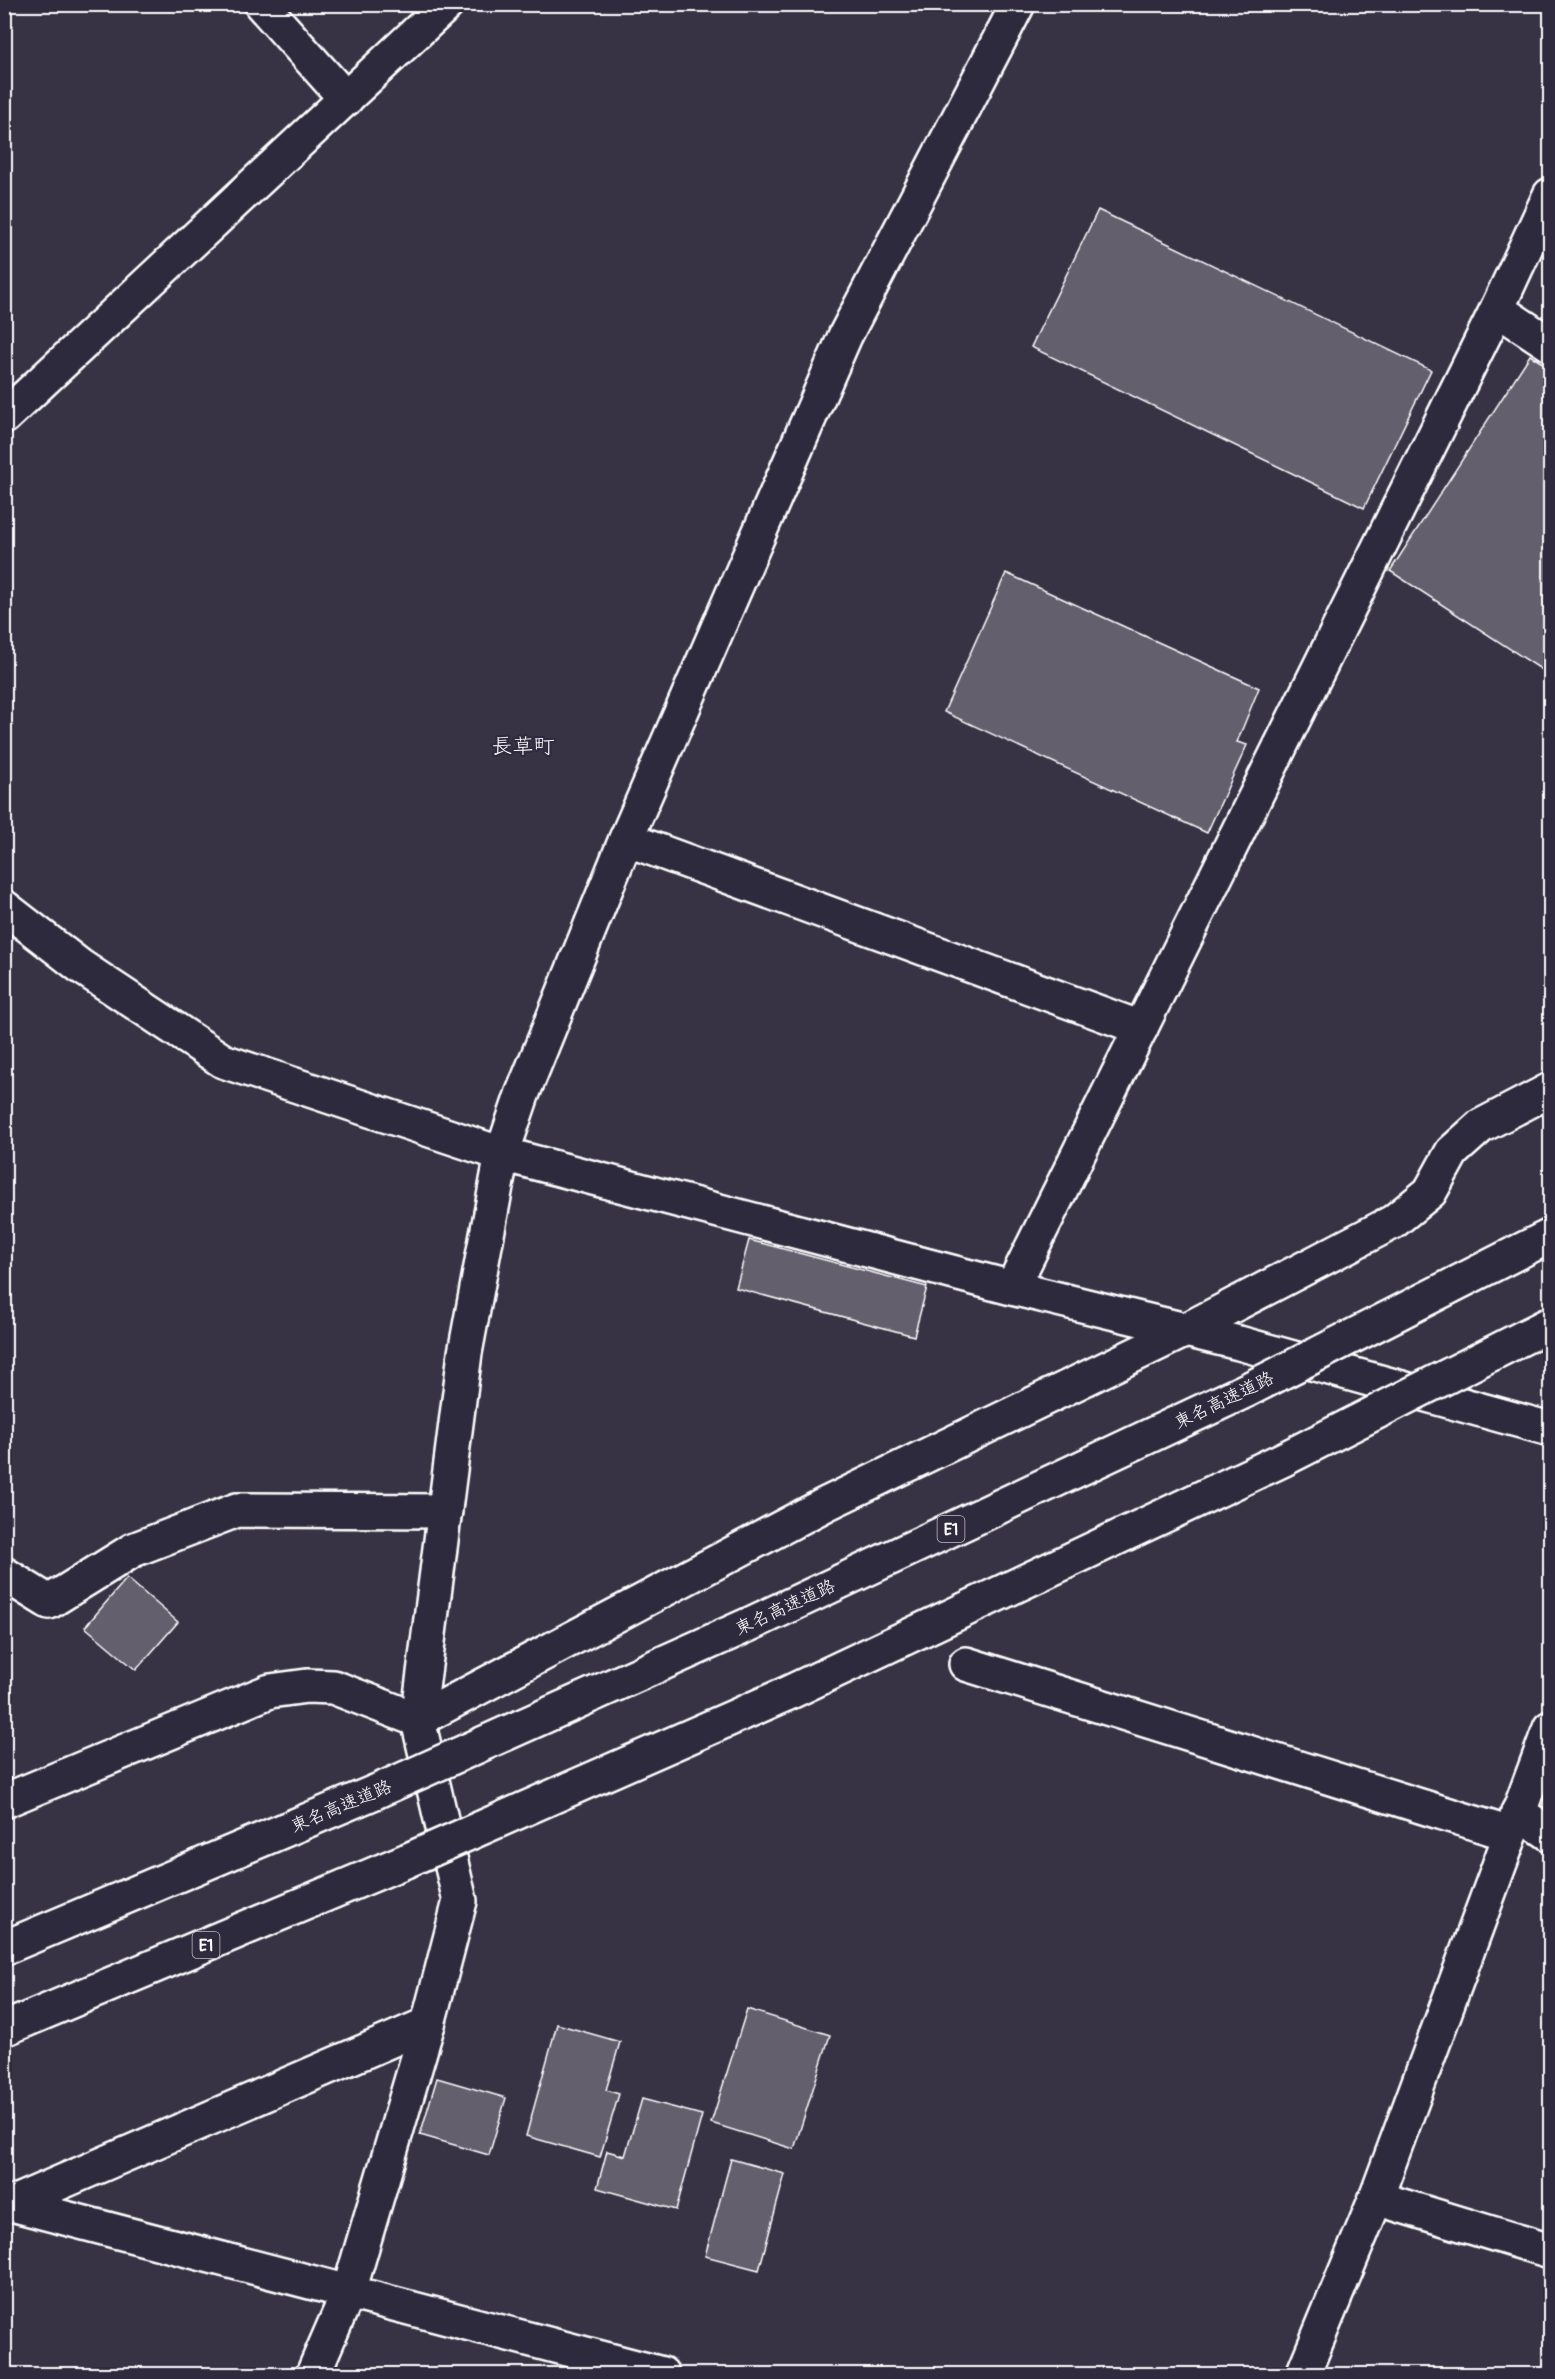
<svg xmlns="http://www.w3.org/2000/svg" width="1555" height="2379" viewBox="0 0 1555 2379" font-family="Pangolin,'Klee One',sans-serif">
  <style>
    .building { fill: #635f6d; stroke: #fff; stroke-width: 1.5 }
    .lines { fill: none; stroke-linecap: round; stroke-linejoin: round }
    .minor-casing { stroke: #fff; stroke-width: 38 }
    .highway-casing { stroke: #fff; stroke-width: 38 }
    .minor { stroke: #2f2a3d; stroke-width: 33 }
    .highway { stroke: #2f2a3d; stroke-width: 33 }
    .highway-bridge-casing { stroke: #fff; stroke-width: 38; stroke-linecap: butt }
    .highway-bridge { stroke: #2f2a3d; stroke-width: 33 }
    .labels { text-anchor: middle; stroke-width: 4.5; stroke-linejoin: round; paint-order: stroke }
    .shield { fill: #2f2a3d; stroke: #c1bfc5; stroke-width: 1.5 }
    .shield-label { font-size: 16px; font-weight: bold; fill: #fff }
    .street-label { font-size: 18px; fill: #fff; stroke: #2f2a3d }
    .quarter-label { font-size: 21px; fill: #fff; stroke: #2f2a3d }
  </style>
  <rect width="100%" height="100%" fill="#373345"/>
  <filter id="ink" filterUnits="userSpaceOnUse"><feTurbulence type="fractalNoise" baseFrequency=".0167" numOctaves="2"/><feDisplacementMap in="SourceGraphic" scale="12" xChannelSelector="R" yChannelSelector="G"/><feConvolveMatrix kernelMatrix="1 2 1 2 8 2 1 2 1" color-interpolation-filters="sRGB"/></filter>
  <g filter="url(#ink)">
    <!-- building -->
    <g class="building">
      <path d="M1098,210l333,160 -67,138 -333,-161z"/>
      <path d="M1530,355l20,13v307l-160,-104z"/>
      <path d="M1006,573l253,115 -22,54 10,3 -40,88 -263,-121z"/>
      <path d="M749,1240l178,47 -13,49 -178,-48z"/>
      <path d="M127,1578l51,44 -42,48 -51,-43z"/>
      <path d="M747,2009l83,26 -36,114 -83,-26z"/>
      <path d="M557,2024l63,18 -14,48 13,4 -19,63 -74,-21z"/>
      <path d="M437,2078l69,20 -17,57 -69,-20z"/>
      <path d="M642,2099l60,16 -26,95 -79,-22 10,-37 18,5z"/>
      <path d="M731,2159l54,15 -26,96 -54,-14z"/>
    </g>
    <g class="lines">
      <!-- minor casing -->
      <g class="minor-casing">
        <g id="minor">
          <path d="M261,4l85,95"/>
          <path d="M1497,309l53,35"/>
          <path d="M4,417l443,-413"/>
          <path d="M626,839l515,189"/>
          <path d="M4,907l76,59 143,95 279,93 510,134 227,55 311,86"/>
          <path d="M1012,1288l485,-979 53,-114"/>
          <path d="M4,1574l45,28 84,-52 104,-40 208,1"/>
          <path d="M966,1664l544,170"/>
          <path d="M4,1801l266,-110 37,-5 26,1 85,33 408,-216 360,-174 207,-108 37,-30 22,-40 29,-26 69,-36"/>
          <path d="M1518,1812l32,22"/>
          <path d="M1376,2198l174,53"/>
          <path d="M4,2202l658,172"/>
          <path d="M6,2206l422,-182"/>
          <path d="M313,2374l36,-83 79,-267 32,-123 -42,-181 47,-367 37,-199 20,-59 104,-256 219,-503 173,-332"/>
          <path d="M1303,2374l73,-176 174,-470"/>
        </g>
      </g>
      <!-- highway casing -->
      <g class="highway-casing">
        <g id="highway">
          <path d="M1520,1251l30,-15"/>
          <path d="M4,1948l371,-156"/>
          <path d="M4,2029l404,-169"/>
        </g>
      </g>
      <!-- minor -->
      <use href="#minor" class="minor"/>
      <!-- highway -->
      <use href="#highway" class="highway"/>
      <!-- highway-bridge casing -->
      <g class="highway-bridge-casing">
        <g id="highway-bridge">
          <path d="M375,1792l373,-167 499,-235 273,-139"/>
          <path d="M408,1860l376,-165 500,-236 266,-135"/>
        </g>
      </g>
      <!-- highway-bridge -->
      <use href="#highway-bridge" class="highway-bridge"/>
    </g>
  </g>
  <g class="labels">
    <!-- shield labels -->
    <g class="shield">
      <rect x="937.5" y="1516" width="27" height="26" rx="4.5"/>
      <rect x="192.5" y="1932" width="27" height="26" rx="4.5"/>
    </g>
    <g class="shield-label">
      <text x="951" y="1535">E1</text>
      <text x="206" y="1951">E1</text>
    </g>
    <!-- street labels -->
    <g class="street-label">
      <text transform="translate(1224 1400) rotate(-26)" y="6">東名高速道路</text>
      <text transform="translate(785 1607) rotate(-25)" y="6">東名高速道路</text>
      <text transform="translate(341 1806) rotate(-23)" y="6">東名高速道路</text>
    </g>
    <!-- quarter labels -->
    <g class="quarter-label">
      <text x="523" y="753">長草町</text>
    </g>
  </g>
  <!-- margin -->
  <rect width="1555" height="2379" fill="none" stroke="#2f2a3d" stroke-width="24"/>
  <rect x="12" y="12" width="1531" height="2355" fill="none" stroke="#fff" stroke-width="2" filter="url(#ink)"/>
</svg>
